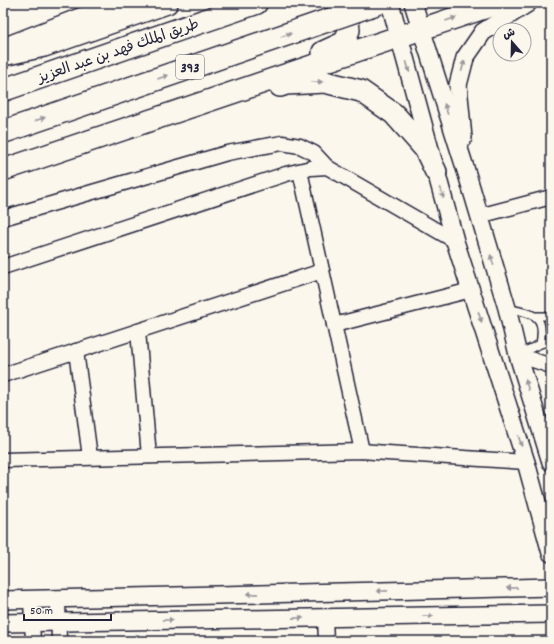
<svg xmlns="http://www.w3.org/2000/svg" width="554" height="644" viewBox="0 0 554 644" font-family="Dekko,'Playpen Sans Arabic',sans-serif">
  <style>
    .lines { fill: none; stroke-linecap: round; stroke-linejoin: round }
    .service-casing { stroke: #22223b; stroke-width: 10 }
    .minor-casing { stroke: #22223b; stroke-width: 17 }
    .tertiary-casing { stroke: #22223b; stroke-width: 20 }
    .primary-casing { stroke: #22223b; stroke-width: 24 }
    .trunk-casing { stroke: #22223b; stroke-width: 25 }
    .service { stroke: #fbf7ec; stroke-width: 7 }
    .minor { stroke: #fbf7ec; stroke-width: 14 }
    .tertiary { stroke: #fbf7ec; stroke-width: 17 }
    .primary { stroke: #fbf7ec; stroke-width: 21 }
    .trunk { stroke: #fbf7ec; stroke-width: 22 }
    .trunk-bridge-casing { stroke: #22223b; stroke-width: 25; stroke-linecap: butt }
    .trunk-bridge { stroke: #fbf7ec; stroke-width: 22 }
    .oneway { fill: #99979c }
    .labels { text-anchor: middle; stroke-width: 4; stroke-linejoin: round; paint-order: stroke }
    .shield { fill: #fbf7ec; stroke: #636270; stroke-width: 1 }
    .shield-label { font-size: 14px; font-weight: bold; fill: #22223b }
    .street-label { font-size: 15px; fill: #22223b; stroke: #fbf7ec }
  </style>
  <rect width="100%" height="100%" fill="#fbf7ec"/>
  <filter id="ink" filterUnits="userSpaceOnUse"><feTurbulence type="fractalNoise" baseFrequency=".025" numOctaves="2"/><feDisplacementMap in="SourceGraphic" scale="8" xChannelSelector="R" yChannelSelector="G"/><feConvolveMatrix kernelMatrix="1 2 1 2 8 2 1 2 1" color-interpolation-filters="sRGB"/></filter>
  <g filter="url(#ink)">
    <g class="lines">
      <!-- service casing -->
      <g class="service-casing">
        <g id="service">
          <path d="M507,308c25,6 39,5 33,36l-21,10"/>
          <path d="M536,316h15"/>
          <path d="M540,344l11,-3"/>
        </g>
      </g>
      <!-- minor casing -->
      <g class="minor-casing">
        <g id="minor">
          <path d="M300,171l62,280"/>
          <path d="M479,216l72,-19"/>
          <path d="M3,218l224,-65 55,-10 18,3 14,7 13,14"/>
          <path d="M3,267l283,-93 25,-6 16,-1 128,74"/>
          <path d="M334,325l137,-35"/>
          <path d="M138,331l11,125"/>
          <path d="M76,351l14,106"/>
          <path d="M518,355l33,11"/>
          <path d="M3,375l319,-104"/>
          <path d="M3,460l359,-9 25,2 139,9"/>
          <path d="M58,599l1,42"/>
          <path d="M31,600l2,41"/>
          <path d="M325,618l1,23"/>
        </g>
      </g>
      <!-- tertiary casing -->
      <g class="tertiary-casing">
        <g id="tertiary">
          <path d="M390,3l65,238 71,221 25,91"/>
          <path d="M413,3l54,171 40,134 11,47 33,107"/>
          <path d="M3,47l113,-44"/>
          <path d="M463,138l-5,-53 7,-27 18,-26 45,-29"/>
          <path d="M3,600l548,-13"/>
          <path d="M3,623l548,-9"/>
        </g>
      </g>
      <!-- primary casing -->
      <g class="primary-casing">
        <g id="primary">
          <path d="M323,52l22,-10 4,-12 -3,-27"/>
          <path d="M3,55l41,-9 123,-43"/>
          <path d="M280,86l6,-2 39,-2 36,9 33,23 31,35 11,23"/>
          <path d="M3,170l496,-167"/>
        </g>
      </g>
      <!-- trunk casing -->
      <g class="trunk-casing">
        <path id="trunk" d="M3,90l253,-87"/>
      </g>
      <!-- service -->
      <use href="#service" class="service"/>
      <!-- minor -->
      <use href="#minor" class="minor"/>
      <!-- tertiary -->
      <use href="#tertiary" class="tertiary"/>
      <!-- primary -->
      <use href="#primary" class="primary"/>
      <!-- trunk -->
      <use href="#trunk" class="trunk"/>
      <!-- trunk-bridge casing -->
      <g class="trunk-bridge-casing">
        <path id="trunk-bridge" d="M3,132l375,-129"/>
      </g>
      <!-- trunk-bridge -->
      <use href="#trunk-bridge" class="trunk-bridge"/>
    </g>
    <!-- one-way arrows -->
    <defs><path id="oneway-solid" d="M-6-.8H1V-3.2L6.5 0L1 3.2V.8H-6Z"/></defs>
    <g class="oneway">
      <use href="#oneway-solid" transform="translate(451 19) rotate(-19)"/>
      <use href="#oneway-solid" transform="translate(286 35) rotate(-19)"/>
      <use href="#oneway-solid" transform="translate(463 66) rotate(-75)"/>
      <use href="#oneway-solid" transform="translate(408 67) rotate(75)"/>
      <use href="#oneway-solid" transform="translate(163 77) rotate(-19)"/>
      <use href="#oneway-solid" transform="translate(317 82) rotate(-3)"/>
      <use href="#oneway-solid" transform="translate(446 109) rotate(-108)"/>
      <use href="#oneway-solid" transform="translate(40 119) rotate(-19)"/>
      <use href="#oneway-solid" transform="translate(442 193) rotate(74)"/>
      <use href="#oneway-solid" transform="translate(492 260) rotate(-107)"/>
      <use href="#oneway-solid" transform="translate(480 317) rotate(72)"/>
      <use href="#oneway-solid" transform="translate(527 385) rotate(-107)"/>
      <use href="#oneway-solid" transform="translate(520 441) rotate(72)"/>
      <use href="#oneway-solid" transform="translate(512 588) rotate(179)"/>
      <use href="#oneway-solid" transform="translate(382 591) rotate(179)"/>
      <use href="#oneway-solid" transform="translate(252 594) rotate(179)"/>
      <use href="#oneway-solid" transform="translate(428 616) rotate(-1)"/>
      <use href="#oneway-solid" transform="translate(298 618) rotate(-1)"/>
      <use href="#oneway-solid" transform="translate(168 620) rotate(-1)"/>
    </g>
  </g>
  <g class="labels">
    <!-- shield labels -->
    <rect class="shield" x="176" y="55" width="28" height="24" rx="3"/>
    <g class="shield-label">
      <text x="190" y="72">393</text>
    </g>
    <!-- street labels -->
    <g class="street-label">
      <text transform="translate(118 50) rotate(-19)" y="5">طريق الملك فهد بن عبد العزيز</text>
    </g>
  </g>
  <!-- margin -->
  <rect width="554" height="644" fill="none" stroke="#fbf7ec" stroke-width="16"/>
  <rect x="8" y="8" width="538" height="628" fill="none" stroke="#22223b" stroke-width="1.5" filter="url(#ink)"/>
  <!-- north arrow -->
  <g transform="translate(512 42) rotate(340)"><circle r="19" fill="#fbf7ec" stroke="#a4a2a5"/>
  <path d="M0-3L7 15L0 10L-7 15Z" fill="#22223b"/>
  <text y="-6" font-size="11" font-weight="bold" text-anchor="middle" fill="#22223b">ش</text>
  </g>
  <!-- scale -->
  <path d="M24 614v6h87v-6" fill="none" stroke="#22223b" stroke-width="2"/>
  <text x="30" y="614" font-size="12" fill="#22223b" stroke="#fbf7ec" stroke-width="3" paint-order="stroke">50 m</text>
</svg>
